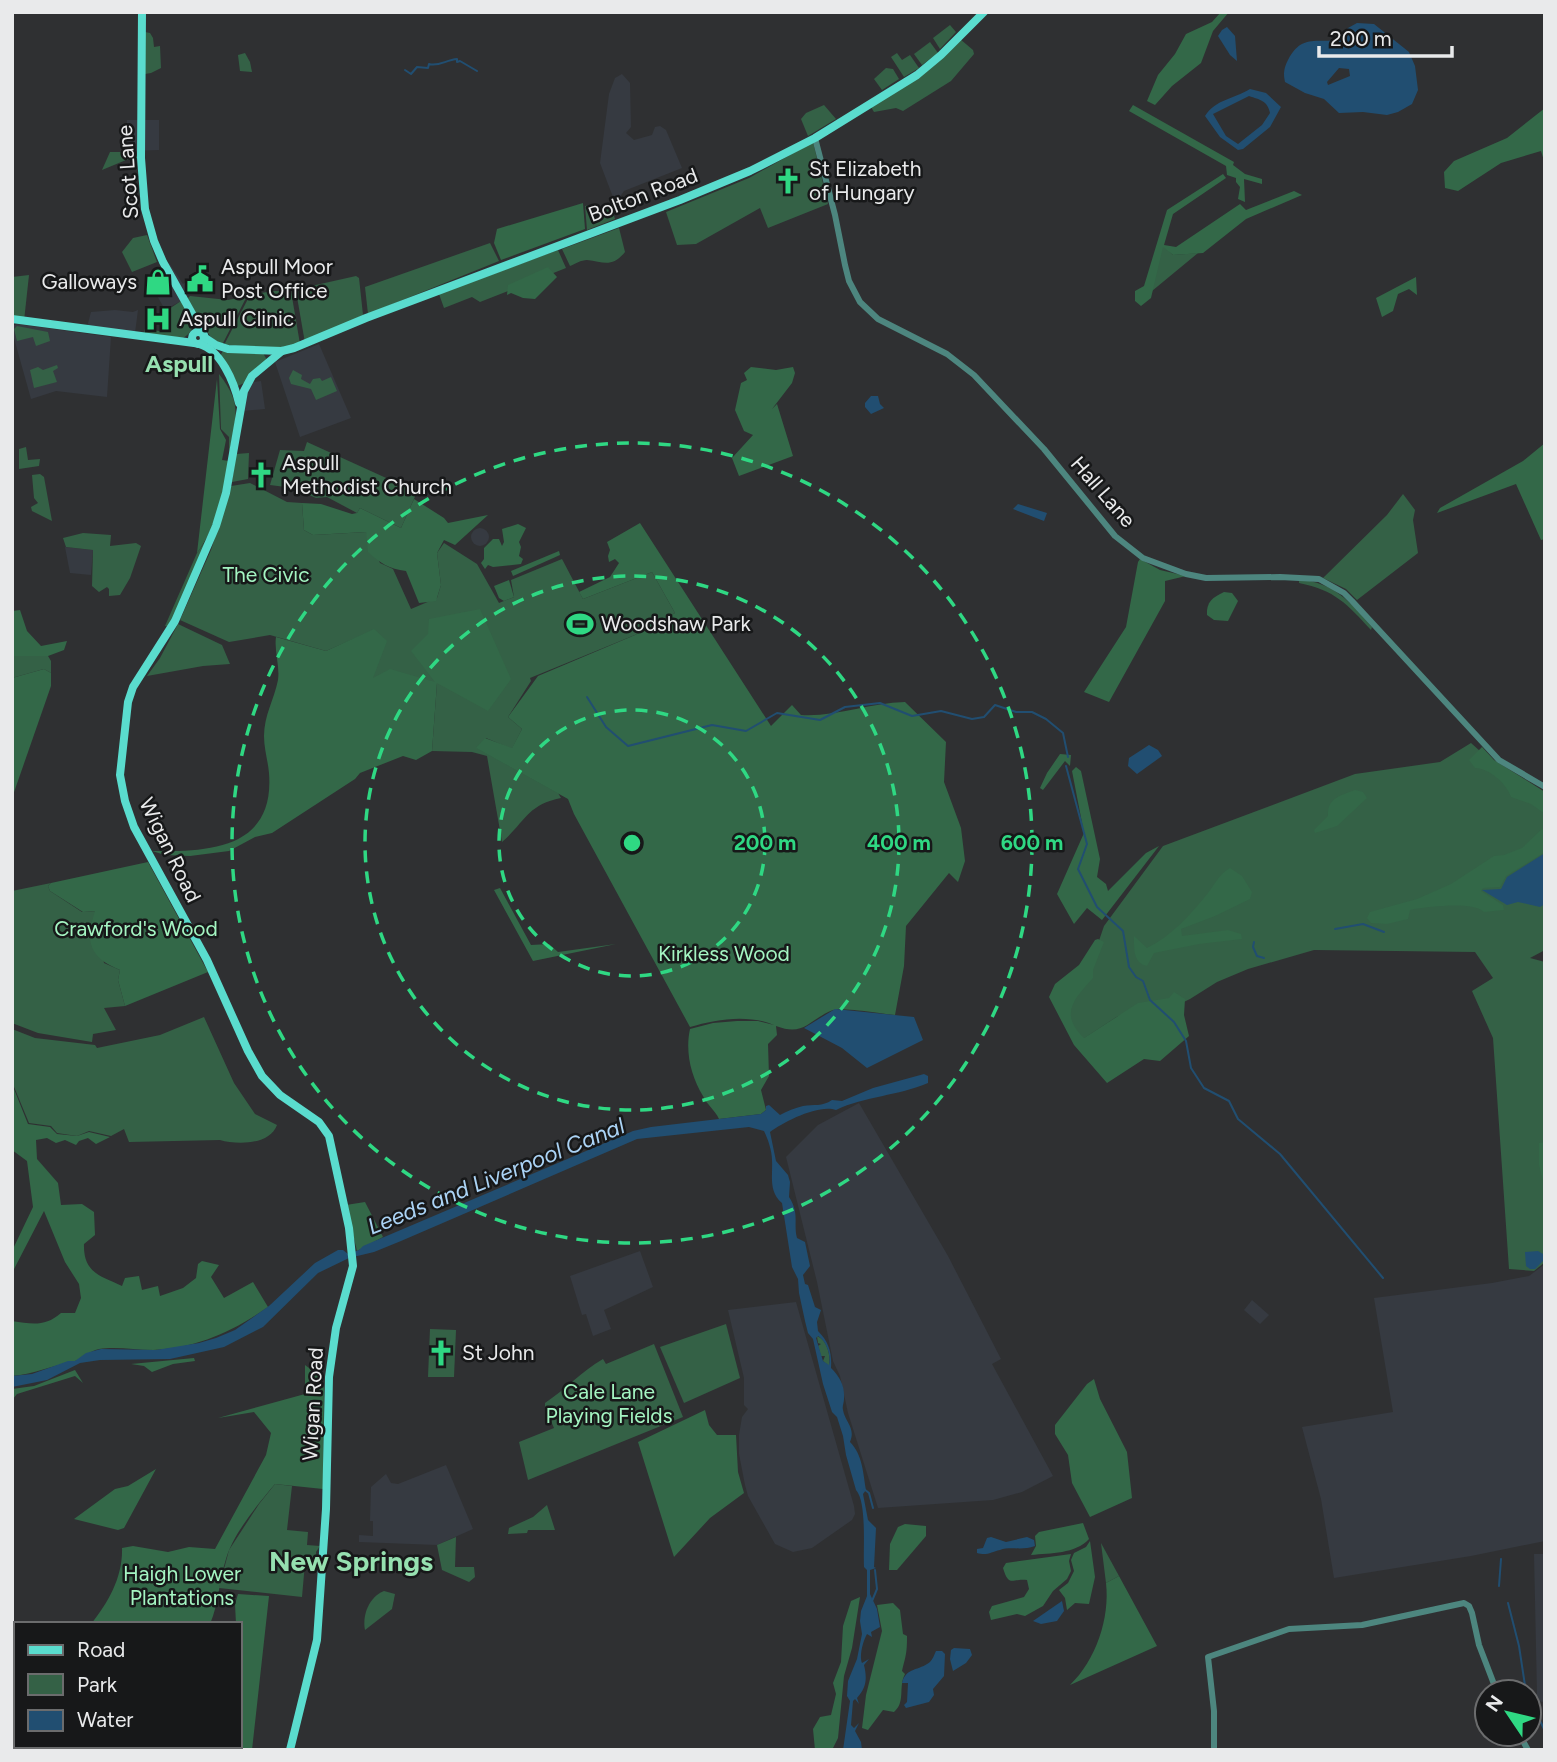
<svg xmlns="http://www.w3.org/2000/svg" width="1557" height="1762" viewBox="0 0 1557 1762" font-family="Figtree,sans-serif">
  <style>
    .built { fill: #363a41 }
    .green { fill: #346146 }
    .forest { fill: #336848 }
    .water { fill: #214e71; fill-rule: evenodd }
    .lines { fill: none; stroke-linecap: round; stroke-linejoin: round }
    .stream { stroke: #214e71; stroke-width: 2 }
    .minor { stroke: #4d867f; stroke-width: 6 }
    .major { stroke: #5adcce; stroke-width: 8 }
    .ring { fill: none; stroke: #2fd883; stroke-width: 3.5; stroke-dasharray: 12 9 }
    .labels { text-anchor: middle; stroke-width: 5; stroke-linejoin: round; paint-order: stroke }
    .poi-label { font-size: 21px; fill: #e9eaeb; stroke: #171819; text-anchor: start }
    .street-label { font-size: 21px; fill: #e9eaeb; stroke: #171819 }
    .park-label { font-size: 21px; fill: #a4f5c2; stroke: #171819 }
    .water-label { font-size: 23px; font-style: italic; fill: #abd3f5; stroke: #171819 }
    .quarter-label { font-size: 24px; font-weight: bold; fill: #96e0b0; stroke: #171819 }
    .district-label { font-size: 28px; font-weight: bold; fill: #96e0b0; stroke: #171819 }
    .centre { fill: #2fd883; stroke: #171819; stroke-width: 3.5 }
    .ring-label { font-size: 21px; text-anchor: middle; font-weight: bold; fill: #2fd883; stroke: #171819; stroke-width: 5; stroke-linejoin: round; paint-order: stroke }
  </style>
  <rect width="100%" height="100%" fill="#2f3032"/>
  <!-- built -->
  <g class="built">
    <path d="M622,74l8,9 1,44 -5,6 8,7 18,-5 3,-8 5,-1 6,4 16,38 -58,23 -5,7 1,5 -4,2 -16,-42 9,-69 6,-16z"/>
    <path d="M127,120h32v30l-32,1z"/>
    <path d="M169,263l14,21 12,-8 14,10 -2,6 -23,-2 -3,11 -11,6 -6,1 -18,-32z"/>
    <path d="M115,310l18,2 5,-2 -3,23 -48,-6 4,-15z"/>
    <path d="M17,324l94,13 -4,60 -51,-6 -25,8 -19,-68v-5z"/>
    <path d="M319,344l32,74 -51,19 -25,-75z"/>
    <path d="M261,381l4,28 -23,2 6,-24 5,-5z"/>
    <circle cx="480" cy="537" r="9"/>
    <path d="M65,547l28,3 -2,25 -21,-2z"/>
    <path d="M859,1103l89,153 53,103 -9,5 61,112 -31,16 -29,8 -115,8 -30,-95 -8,-37 -7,-15 -16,-79 -31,-125 32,-32z"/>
    <path d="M640,1251l13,36 -49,23 7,19 -18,7 -7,-22 -4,1 -12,-39z"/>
    <path d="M1545,1264v277l-74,15 -137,22 -13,-79 -19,-72 91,-15 -19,-114 118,-15 37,-7z"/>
    <path d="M1252,1300l17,15 -9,9 -16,-14z"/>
    <path d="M796,1302l58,204 1,8 -3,6 -40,28 -19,4 -18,-8 -27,-48 -3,-11 -6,-31v-19l3,-18 6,-8 -4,-4v-27l-16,-68z"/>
    <path d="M446,1465l27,64 -36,16 -78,-3v-7l14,1v-15h-3l1,-34 15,-13 5,9 7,1z"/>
    <path d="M1534,1554h11v148l-12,-1 4,-7z"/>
  </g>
  <!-- green -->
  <g class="green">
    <path d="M950,25l6,7 -16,17 -7,-11z"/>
    <path d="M145,32l5,1 3,5 1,9 6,-1 1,22 -10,5 -6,1z"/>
    <path d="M960,39l13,11 1,4 -23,27 -48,30 -7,-3 -22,4 -3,-5z"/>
    <path d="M930,42l8,11 -16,12 -8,-11z"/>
    <path d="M245,53l5,9 2,10 -12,-1 -2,-16z"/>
    <path d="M897,53l5,7 8,-5 9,13 -15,9 -13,-20z"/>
    <path d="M886,68l7,1 6,10 -17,11 -8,-11z"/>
    <path d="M824,105l12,14 -28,17 -7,-17 5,-6z"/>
    <path d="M813,142l15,62 -60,24 -8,-20 -64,36 -19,1 -11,-33 83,-34z"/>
    <path d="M110,152h21l7,6 -12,2 -24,10z"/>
    <path d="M590,205l5,5 17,-1 3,10 -28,11 -2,-24z"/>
    <path d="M619,228l6,24c-13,16 -21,10 -38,8 -6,0 -12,4 -17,6l-8,-17z"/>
    <path d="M147,235l10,27 -25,10 -10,-20 11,-14z"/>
    <path d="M490,243l9,18 -131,53 -3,-27z"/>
    <path d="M1161,244l12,11 25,-2 -46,38z"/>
    <path d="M558,250l8,18 -86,34 -8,-5 -28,11 -5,-14z"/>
    <path d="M29,275l-5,46 -12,-2v-42z"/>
    <path d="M356,276l3,2 4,37 -58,28 -9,-52 2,-2z"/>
    <path d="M273,291h18l9,53 -18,4 -58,-3 26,-50z"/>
    <path d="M190,296l38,4 19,-4 -25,49 -12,-9 -23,-37z"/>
    <path d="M181,301c8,13 20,27 2,37l-39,-4 4,-23 4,3 -3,12 5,1v3l9,2 3,-4 3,-19z"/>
    <path d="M17,326l31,6 2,9 -14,5 -3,-9 -16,4 -3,-12z"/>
    <path d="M223,351l40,2 4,7 -19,21 -10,5 -18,-30z"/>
    <path d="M57,365l1,3 -5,3 4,11 -23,6 -4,-18 8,-3 5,3z"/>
    <path d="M293,370l9,5 -1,4 9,5 3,-5 7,-1 2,3 9,-4 6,14 -21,9 -5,-11 -20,-5 -2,-6z"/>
    <path d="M219,374c25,32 16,44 10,81v-18l-8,-8z"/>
    <path d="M307,442l110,50 -16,36 -41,-20 -3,5 -30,-16 -11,1 -23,-10 -23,-3 10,-35 24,1z"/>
    <path d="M26,447l2,13 12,-1 -1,7 -20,3v-20z"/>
    <path d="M249,453l-1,26 -16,3 4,-28z"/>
    <path d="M40,474l4,3 8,44 -20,-10 -1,-4 7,-4 -4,-5 -2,-23z"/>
    <path d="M250,483l37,19 15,1 2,27 9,5 53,-3 14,31 13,6 18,40 26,-11 4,-13 -4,-32 7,-10 33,21 22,39 15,-6 -3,-17 51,-21 21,40 69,-27 23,41 -40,22 -105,43 1,3 -23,36 14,12 -10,20 -26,-11 -9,10 81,45 3,5c-34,7 -35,23 -59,44l-15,-86 -15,-4 -40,-1 5,-68 -65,-5 2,-48 -48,21 -56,-16 -41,7 -49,-22 31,-70 20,-64z"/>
    <path d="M1403,494l12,16 -2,10 5,33 -61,47 -11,-11 -23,-11 64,-63z"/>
    <path d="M83,533l28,2 -1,11 26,-3 5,3 -11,32 -10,17 -11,1v-7l-2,-2 -8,5 -7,-6 1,-36 -27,-3 -3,-9z"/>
    <path d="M207,539l-37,88 -5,-1 32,-73z"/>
    <path d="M1299,579c37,5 50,22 73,48l-1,3c-24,-26 -36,-40 -72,-47z"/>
    <path d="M178,624l44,21 8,19 -27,2 -56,10 13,-18z"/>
    <path d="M12,656h36l3,5v12l-7,-4 -32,9z"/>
    <path d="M1471,743l19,17 55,36v154l-15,8 15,4v300l-11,9 -25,-2 -16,-231 -21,-47 21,-13 -18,-26 -161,-2 -66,19 -31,13 -27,17 -31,15 -41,2 -38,25 -27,-44 35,-24 16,-47 59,-80 192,-72 85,-12z"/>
    <path d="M51,883l-3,3 2,5 32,21 14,-1 8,52 16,7 -2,10 7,26 -21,2 12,22 -23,4 -1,8 -54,-9 -26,-10v-132z"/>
    <path d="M204,1017l30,66 21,31 22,11c-7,20 -40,20 -57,15l-91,2 -5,-13 -13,7 -22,-5 -12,5 -20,-3 -6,-7 -22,-3 -17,-41v-53l23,9 60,7 2,3 63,-13z"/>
    <path d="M726,1324l14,54 -56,25 -24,-56z"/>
    <path d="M430,1329l26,1 -2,47h-26z"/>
    <path d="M817,1336c10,4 14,19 12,30l-6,-5 2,-5h-4l-3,-10 3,-2 -3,-1z"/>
    <path d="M654,1344l29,73 -155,63 -9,-38 35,-14 -9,-21v-4c21,-14 37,-32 58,-44l3,5z"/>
    <path d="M275,1484l17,2 -5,44 21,2 -1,13 13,1 -4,6 1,12 -12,-1 -3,34 -83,-9 10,-38 30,-46z"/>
    <path d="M547,1505l8,25h-27l-1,3 -19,1 1,-6 24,-11z"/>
    <path d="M456,1537l-1,30h19l1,10 -6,5 -27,-12 -5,-25z"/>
    <path d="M1101,1543l18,33 -13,7z"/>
    <path d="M384,1591l11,3 -3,15 -27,21c-3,-15 4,-33 19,-39z"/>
  </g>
  <!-- forest -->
  <g class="forest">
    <path d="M1221,12h8l-16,19 -12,32 -29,23 -17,19 -8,-4 11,-26 17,-21 11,-20 26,-12z"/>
    <path d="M1133,105l101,57 -1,3 12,9 17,5v5l-18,-5 1,23 -7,-3 2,-12 -4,-5v-4l-9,-3 -1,-9 -97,-55z"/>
    <path d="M1545,108v56l-4,-13 -40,12 -43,28 -13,-3 -1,-16 10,-11 53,-23z"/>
    <path d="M1223,174l3,4 -53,36 -9,31 12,2 64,-43 6,6 48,-19 8,4 -56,24 -43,34 -30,2 -10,-8 -12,51 -10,8 -6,-5v-10l9,-5 23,-76z"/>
    <path d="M583,203l2,26 -84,31 -7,-17 3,-14z"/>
    <path d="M548,267l9,10 -22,22 -12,-1 -12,-5 -4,2 1,-10z"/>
    <path d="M1416,277l1,18 -8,-6 -11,5 -5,17 -11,6 -6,-19z"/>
    <path d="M751,367l25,3 17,-3 2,6 -3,10 -20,26 5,-5 16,52 -54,20 -7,-18 21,-23 -9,-4 -9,-21 6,-27 6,-3 -3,-7z"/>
    <path d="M217,379l3,50 6,11 -4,20 7,1c-6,32 -12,65 -32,92z"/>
    <path d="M1545,443v96l-4,1 -25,-56 -79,29 3,-5 83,-47z"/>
    <path d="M414,499l30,19 4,5 40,-8 -33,30 -11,-5 -7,13 4,32 -5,16 -17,2 -13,-32c-17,-2 -26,-8 -38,-19l-2,-20 -53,3 -9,-5 -2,-27 19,1 31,10 5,-1 3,-5 41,20z"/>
    <path d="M640,523l131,203 21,-21 9,10c35,2 68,-12 104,-13l41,40 -2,40 17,46 4,33 -7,21 -9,-9 -43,53 -2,40 -9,49c-12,-1 -52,-8 -62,-5 -24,9 -28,27 -57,16l1,9 -9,9 1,32 -8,14 5,20 -5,4 -42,5c-4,-9 -12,-14 -16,-23 -12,-20 -18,-44 -13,-67l23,-6 24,-2h21l16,4c-26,-11 -58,-6 -84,2l-116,-213 -6,-15 -92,-51 9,-10 27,10 10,-19 -14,-12 30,-41 97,-41 40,-22 -23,-41 -69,27 -4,-7 31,-15 9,-14 -4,-4 -6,3 -1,-6 2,-6 -3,-8z"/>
    <path d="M518,524l8,4 -7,14 2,5 -2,9 4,3 -2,5 -28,3 -5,-2 -3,4 -4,-6 3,-4v-11l9,-9h6l3,7 2,-4 -2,-13z"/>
    <path d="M559,551l1,4 -47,21 -2,-5z"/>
    <path d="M1140,559l20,11 26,6 -21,5v20l-56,101 -25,-10 42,-65 12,-65z"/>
    <path d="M509,580l5,17 -10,4 -5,-3 -5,-12z"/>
    <path d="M1224,592l8,1 6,8 -10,20 -14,-1 -7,-5c-1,-13 6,-18 17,-23z"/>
    <path d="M480,609l31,70 -23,32 -51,-28 -5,68 -16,9 -13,-4 -43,17 -5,6 -83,54 -17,4 -26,14 -39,5 -25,-1 -13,-4c57,1 123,-2 117,-78 -1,-12 -5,-24 -5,-37 0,-21 10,-36 14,-56 2,-14 -4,-29 -2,-43l50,14 48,-22 13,12 -14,37 17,-9 45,13 -24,-31 17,-17 1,-15z"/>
    <path d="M20,610l7,21 14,15 26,-5 -3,9 -16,6h-36v-45z"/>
    <path d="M44,669l7,4v13l-39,112v-120z"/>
    <path d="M1482,747l12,13 51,32v22l-14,-10 -20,-7c-4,-13 -22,-29 -36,-29l-6,-8z"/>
    <path d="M1060,754l11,1 -1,11 -5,-5 -22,29 -3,-2 7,-15z"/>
    <path d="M1076,767l5,4 19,88 -3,18 9,7 2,7 38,-38 13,-7 -57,74 -15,-12 -13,16 -17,-30 27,-61 -12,-62z"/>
    <path d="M1355,790l8,2 4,6 -30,28 -22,7 -1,-3 14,-14c-1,-18 12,-20 27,-26z"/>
    <path d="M1542,829l3,2v21l-39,24 -6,11 -17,1 -2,3 22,14 1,5 -20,2c-12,-11 -54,-5 -70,-3l-4,1 -2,9 -21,5 -16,-1 -4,-5 3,-6 47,-13 34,-15 43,-28 10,-1 18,-7z"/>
    <path d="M148,862l60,110 -83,34 -7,-26 2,-10c-31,-13 -35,-28 -25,-59l-12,1 -33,-21 -2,-5 3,-3z"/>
    <path d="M1230,868l12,8 10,16 -2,7 -35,17 -34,13 1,7 46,-6 13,4 1,5 -43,5 -45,9 -7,13c-14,-3 -13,-17 -13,-30l13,12c25,-12 44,-34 61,-55 7,-9 11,-19 22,-25z"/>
    <path d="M500,888l31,57 18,-1 9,8 58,-8 -83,17 -39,-71z"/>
    <path d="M1098,939l6,3 -11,28v8c-19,21 -34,36 -9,60l54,-35 31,-5 5,-6 11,7 -1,16 5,21 -29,25 -16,-2 -37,24 -33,-38 -25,-48 6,-13 24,-19 16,-25z"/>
    <path d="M12,1084l16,40 22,3 7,7 20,2 12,-4 21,5 -14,7 -8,-6 -9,3 -3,4 -11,-5 -9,3 -9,-5 -11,2 1,19 21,24 3,22 21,-1 12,8 1,23 -11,9c-1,29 17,32 38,42l3,-8 14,-2 3,14 16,-4 2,10 23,-8 13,-10 2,-14 4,-3 17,4 -8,12 13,21 29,-16 15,25c-36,25 -71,41 -115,43 -18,0 -37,-4 -54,-1 -10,2 -17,10 -24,12 -21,4 -41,13 -63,15v-55c20,3 33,6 49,-8h14l6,-15 -2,-14 -14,-22 -21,-51 -32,62v-22l21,-44 -6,-46 -15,-11z"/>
    <path d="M1545,1142v47l-6,-24v-22z"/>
    <path d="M365,1202l18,35 -26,14 -11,-46z"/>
    <path d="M194,1358l1,3 -22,3 -21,8 -8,-6 -13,-2z"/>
    <path d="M305,1365l16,12 3,12 -1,100 -48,-5c-17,20 -42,50 -49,75 -7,21 -7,44 -16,65h-119c18,-22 32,-48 31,-76l11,-2 35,6 21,-5 26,2 51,-94 5,-22 -17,-21 -36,6 87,-24z"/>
    <path d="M75,1370l8,13 -8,-7 -58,18 -5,6v-11l22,-3z"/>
    <path d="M1094,1379l6,20 27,53 5,46 -42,19 -18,-34 -4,-28 -13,-21v-9l32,-41z"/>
    <path d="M705,1410l4,15 8,10h19l2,37 6,21 -34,25 -36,39 -36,-115z"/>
    <path d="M156,1469l-32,59 -6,2 -44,-11 41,-30 13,-3z"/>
    <path d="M1083,1523l6,16c-14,15 -38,14 -58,16l5,-9 -1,-10 4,-4z"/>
    <path d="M905,1524l21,2v10l-29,34h-8l1,-26 8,-17z"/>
    <path d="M1090,1541l5,36 -6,27 -14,-1 -8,7 -2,-12 -6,-8 9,-7 6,-12 -3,-11 3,-7 12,-6z"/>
    <path d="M1071,1554l-2,7 2,10 -4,8 -14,12 -10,15 -18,10 -8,-2 -26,6 -2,-8 3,-6 32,-9 5,-8 -2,-9c-15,-2 -18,8 -24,-12l3,-5z"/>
    <path d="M1119,1576l38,70 -87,39c26,-25 40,-67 36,-102z"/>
    <path d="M238,1594l31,2 -17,154h-197l-3,-4h188v-122h-4l-1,-20z"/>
    <path d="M860,1597l-8,51 -8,28 -6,62 -6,12h-17l-2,-21 7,-12 11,-2 5,-21 -3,-11 8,-21 2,-36 8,-25z"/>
    <path d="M893,1603l7,7 3,24 4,2c0,17 -1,19 -5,35l3,3c-7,13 1,28 -11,38l-11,-2 -15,20 -6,-2 4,-33 16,-64 -5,-26z"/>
  </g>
  <!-- water -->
  <g class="water">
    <path d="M1357,23l17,1 35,28 6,14 3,24 -6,14 -14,8 -11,3 -24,-3 -24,1 -15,-14 -19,-6 -20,-11c-2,-9 -1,-14 3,-22 13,-26 29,-17 50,-20l10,-12zM1339,68l10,1 1,7 -22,9 -1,-3z"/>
    <path d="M1227,27l8,9 2,25 -7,-6 -12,-19 4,-6z"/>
    <path d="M1250,89l16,4 15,14 -11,20 -27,22 -5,1 -18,-13 -15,-21c11,-17 29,-17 45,-27zM1249,96c11,4 18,4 21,17l-8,12 -24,19 -12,-8 -13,-22z"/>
    <path d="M871,396h7l2,8 4,4 -13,6 -6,-7v-4z"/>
    <path d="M1018,504l29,9 -3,8 -31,-12z"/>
    <path d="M1149,745l9,5 4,6 -25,18 -9,-8 1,-8z"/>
    <path d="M1545,853v51l-5,3 -22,-5 -11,3 -25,-15 19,-1 6,-12z"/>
    <path d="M835,1009l79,8 9,23 -56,28 -25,-20 -38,-20z"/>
    <path d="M924,1074l4,2v7c-30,13 -63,13 -92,27 -18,-6 -52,12 -66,22l6,29 12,14 2,7 -1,15c11,17 4,26 8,41l8,4 5,24 -7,9 2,9 3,1 7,22 6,3 -4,12 1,9c11,11 14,22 13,37 9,9 14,18 13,31 0,4 -2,7 -1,11 2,12 13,18 7,32 13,13 13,32 16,48l-3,4 5,26 8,8 -2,39 2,1 -6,2v24l7,15 3,18 -9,5 1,5 -5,-3c-4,7 -8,22 -5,29l7,-4 -5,6c3,13 3,22 -7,33l2,6 -4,-5 -2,2 -2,24 3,3 5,-5 -4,8 6,11 1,8h-19l7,-49 -3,-5 1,-15 9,-22 5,-25 -2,-13 1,-10 6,-15v-26l-3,-3c-1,-19 3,-65 -8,-77l-10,-35 -3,-19 -6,-19 -5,-5 -9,-28 -10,-45 -5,-6 -3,-12 -6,-28 -1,-14 -6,-12 -10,-64c-14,-12 -9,-28 -10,-43 0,-9 -4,-21 -8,-29l-15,-4 -112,12 -236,102 -27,11 -25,6 -31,15 -55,54 -39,20 -54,12 -70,1 -20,3 -33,17 -35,7v-11l20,-2 36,-13h7l11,-8 15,-4 55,1 43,-7 17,-5 19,-8 34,-24 46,-43 23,-13h5l5,4 11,-4 4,-4 270,-115 18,-4 110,-13 5,-4v-4l3,-1 11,10c7,-4 15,-7 23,-9 11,-2 19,1 29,-6l10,1 31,-13zM818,1336c9,6 13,19 11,29l-6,-4 -7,-23z"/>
    <path d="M1538,1251l5,3 1,6 -9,9h-5l-4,-3 -1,-14z"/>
    <path d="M991,1537l15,5 21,-5 7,3 1,6c-13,5 -25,0 -35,4 -9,2 -13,6 -23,3v-4l6,-1 4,-10z"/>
    <path d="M1062,1601l2,10 -7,10 -16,3 -8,-3z"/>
    <path d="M954,1648l16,1 2,6 -6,8 -13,8 -3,-12 1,-9z"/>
    <path d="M936,1651h6l3,3 -1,22 -11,13 1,6 -5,7 -23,6 -2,-3 3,-3 1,-19h-6c4,-16 17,-12 28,-21 3,-3 4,-7 6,-11z"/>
  </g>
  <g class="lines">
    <!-- stream -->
    <g class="stream">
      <path d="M405,70l6,4 6,-7 11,1 1,-4c9,3 17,-4 28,-5v3l3,-1 17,10"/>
      <path d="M587,697l19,30 22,19 84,-21 34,6 31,-18 43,7 25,-13 35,-4 32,13 29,-5 31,8 12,-2 11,-12 21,7h16l14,7 17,14 5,24"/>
      <path d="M1066,766l21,78 -9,25 19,38 26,24 6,36 7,10 7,4 7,19 24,22 12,19 5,27 13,20 25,13 9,18 42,35 103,124"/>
      <path d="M1335,929l28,-5 21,8"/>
      <path d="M1254,942l-1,5 4,9 7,2"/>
      <path d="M864,1489l5,4 4,15"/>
      <path d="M1499,1586l2,-27"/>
      <path d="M872,1601l5,-12 -2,-19"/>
      <path d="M1508,1603l11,43 7,46"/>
      <path d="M1529,1698l16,33"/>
    </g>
    <!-- minor -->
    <g class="minor">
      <path d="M815,138l20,77 10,50 4,16 11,21 18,17 69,35 27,21 70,74 71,87 28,22 43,16 20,4 74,-1 39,2 25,14 8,8 147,159 46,27"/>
      <path d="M1519,1734l9,16"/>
      <path d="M1214,1750v-39l-6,-54 81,-28 73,-4 102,-22 5,3 3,7 7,32 18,47"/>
    </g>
    <!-- major -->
    <g class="major">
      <path d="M142,12l-1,146 4,51 9,32 9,21 41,73"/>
      <path d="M12,319l182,24"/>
      <circle cx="198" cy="338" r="6"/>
      <path d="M204,337l12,8 12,4 54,2 12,-3 72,-30 314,-118 70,-29 65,-33 102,-63 24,-20 43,-43"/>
      <path d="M199,344c22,6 35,38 40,59"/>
      <path d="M282,351l-30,25 -8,15 -18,102 -10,33 -41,95 -42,66 -5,15 -8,73 5,26 9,26 73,133 41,91 14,25 18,19 39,27 10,14 20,92 4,38 -17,62 -7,49 -3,132 -9,131 -27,110"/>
    </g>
  </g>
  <!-- distance rings -->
  <g class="ring">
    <circle cx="632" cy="843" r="133"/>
    <circle cx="632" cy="843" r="267"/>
    <circle cx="632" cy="843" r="400"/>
  </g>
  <!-- icons -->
  <defs>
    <g id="church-bare" transform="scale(2.1)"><path d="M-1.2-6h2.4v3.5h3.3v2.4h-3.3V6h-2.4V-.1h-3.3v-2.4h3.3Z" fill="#2fd883" stroke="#171819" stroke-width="2.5" paint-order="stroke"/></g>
    <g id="civic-bare" transform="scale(2.1)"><path d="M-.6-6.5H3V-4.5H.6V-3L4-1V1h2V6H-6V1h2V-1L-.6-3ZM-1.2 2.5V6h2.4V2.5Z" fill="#2fd883" stroke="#171819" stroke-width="2.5" paint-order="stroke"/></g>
    <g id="shop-bare" transform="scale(2.1)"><path d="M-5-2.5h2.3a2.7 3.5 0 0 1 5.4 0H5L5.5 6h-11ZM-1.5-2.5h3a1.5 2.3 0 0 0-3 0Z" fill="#2fd883" stroke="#171819" stroke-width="2.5" paint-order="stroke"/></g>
    <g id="hospital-bare" transform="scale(2.1)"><path d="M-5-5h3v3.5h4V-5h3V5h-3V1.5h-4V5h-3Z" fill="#2fd883" stroke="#171819" stroke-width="2.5" paint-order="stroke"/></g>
    <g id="stadium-bare" transform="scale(2.1)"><path d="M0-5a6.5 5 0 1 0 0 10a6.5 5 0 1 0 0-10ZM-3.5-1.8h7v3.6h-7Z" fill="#2fd883" stroke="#171819" stroke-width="2.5" paint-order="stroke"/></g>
  </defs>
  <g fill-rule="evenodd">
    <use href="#church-bare" x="788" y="181"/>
    <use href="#civic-bare" x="200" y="279"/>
    <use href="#shop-bare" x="158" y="282"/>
    <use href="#hospital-bare" x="158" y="319"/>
    <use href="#church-bare" x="261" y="475"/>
    <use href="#stadium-bare" x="580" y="624"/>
    <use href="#church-bare" x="441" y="1353"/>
  </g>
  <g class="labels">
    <!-- poi labels -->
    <g class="poi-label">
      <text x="809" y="176">St Elizabeth<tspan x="809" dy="24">of Hungary</tspan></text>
      <text x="221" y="274">Aspull Moor<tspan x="221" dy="24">Post Office</tspan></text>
      <text x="137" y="289" text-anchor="end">Galloways</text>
      <text x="179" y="326">Aspull Clinic</text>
      <text x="282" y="470">Aspull<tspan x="282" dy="24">Methodist Church</tspan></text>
      <text x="601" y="631">Woodshaw Park</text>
      <text x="462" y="1360">St John</text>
    </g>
    <!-- street labels -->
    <g class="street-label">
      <text transform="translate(128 172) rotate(-94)" y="7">Scot Lane</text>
      <text transform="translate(643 195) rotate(-21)" y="7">Bolton Road</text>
      <text transform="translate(1103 492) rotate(49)" y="7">Hall Lane</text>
      <text transform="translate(170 850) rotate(64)" y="7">Wigan Road</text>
      <text transform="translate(313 1404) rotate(-87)" y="7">Wigan Road</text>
    </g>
    <!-- park labels -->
    <g class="park-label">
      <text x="266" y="582">The Civic</text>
      <text x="136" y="936">Crawford's Wood</text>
      <text x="724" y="961">Kirkless Wood</text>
      <text x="609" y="1399">Cale Lane<tspan x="609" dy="24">Playing Fields</tspan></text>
      <text x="182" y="1581">Haigh Lower<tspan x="182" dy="24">Plantations</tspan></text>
    </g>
    <!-- water labels -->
    <g class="water-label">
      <text transform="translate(496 1176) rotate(-22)" y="8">Leeds and Liverpool Canal</text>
    </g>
    <!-- quarter labels -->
    <g class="quarter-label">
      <text x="179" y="372">Aspull</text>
    </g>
    <!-- district labels -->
    <g class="district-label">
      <text x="351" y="1571">New Springs</text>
    </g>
  </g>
  <circle cx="632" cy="843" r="10" class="centre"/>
  <g class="ring-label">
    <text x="765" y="850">200 m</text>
    <text x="899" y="850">400 m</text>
    <text x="1032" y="850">600 m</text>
  </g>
  <!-- border -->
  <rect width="1557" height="1762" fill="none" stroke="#e9eaeb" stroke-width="28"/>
  <!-- legend -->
  <rect x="14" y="1622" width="228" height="126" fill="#171819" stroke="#6b6c6d" stroke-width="2"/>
  <rect x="28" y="1645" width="35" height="10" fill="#5adcce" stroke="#6b6c6d" stroke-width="2"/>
  <text x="77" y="1657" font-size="21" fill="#e9eaeb">Road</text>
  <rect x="28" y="1674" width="35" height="21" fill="#346146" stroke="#6b6c6d" stroke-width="2"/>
  <text x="77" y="1692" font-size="21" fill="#e9eaeb">Park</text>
  <rect x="28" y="1710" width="35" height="21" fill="#214e71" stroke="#6b6c6d" stroke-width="2"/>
  <text x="77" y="1727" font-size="21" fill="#e9eaeb">Water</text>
  <!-- north arrow -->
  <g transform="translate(1508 1713) rotate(305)"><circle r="33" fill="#171819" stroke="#6b6c6d" stroke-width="2"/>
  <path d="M0-5L12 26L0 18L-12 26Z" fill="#2fd883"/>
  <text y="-10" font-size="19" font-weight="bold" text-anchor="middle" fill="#e9eaeb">N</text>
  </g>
  <!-- scale -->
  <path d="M1319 46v10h133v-10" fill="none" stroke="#e9eaeb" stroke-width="3.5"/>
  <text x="1330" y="46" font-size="21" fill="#e9eaeb" stroke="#171819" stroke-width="5" paint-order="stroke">200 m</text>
</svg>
